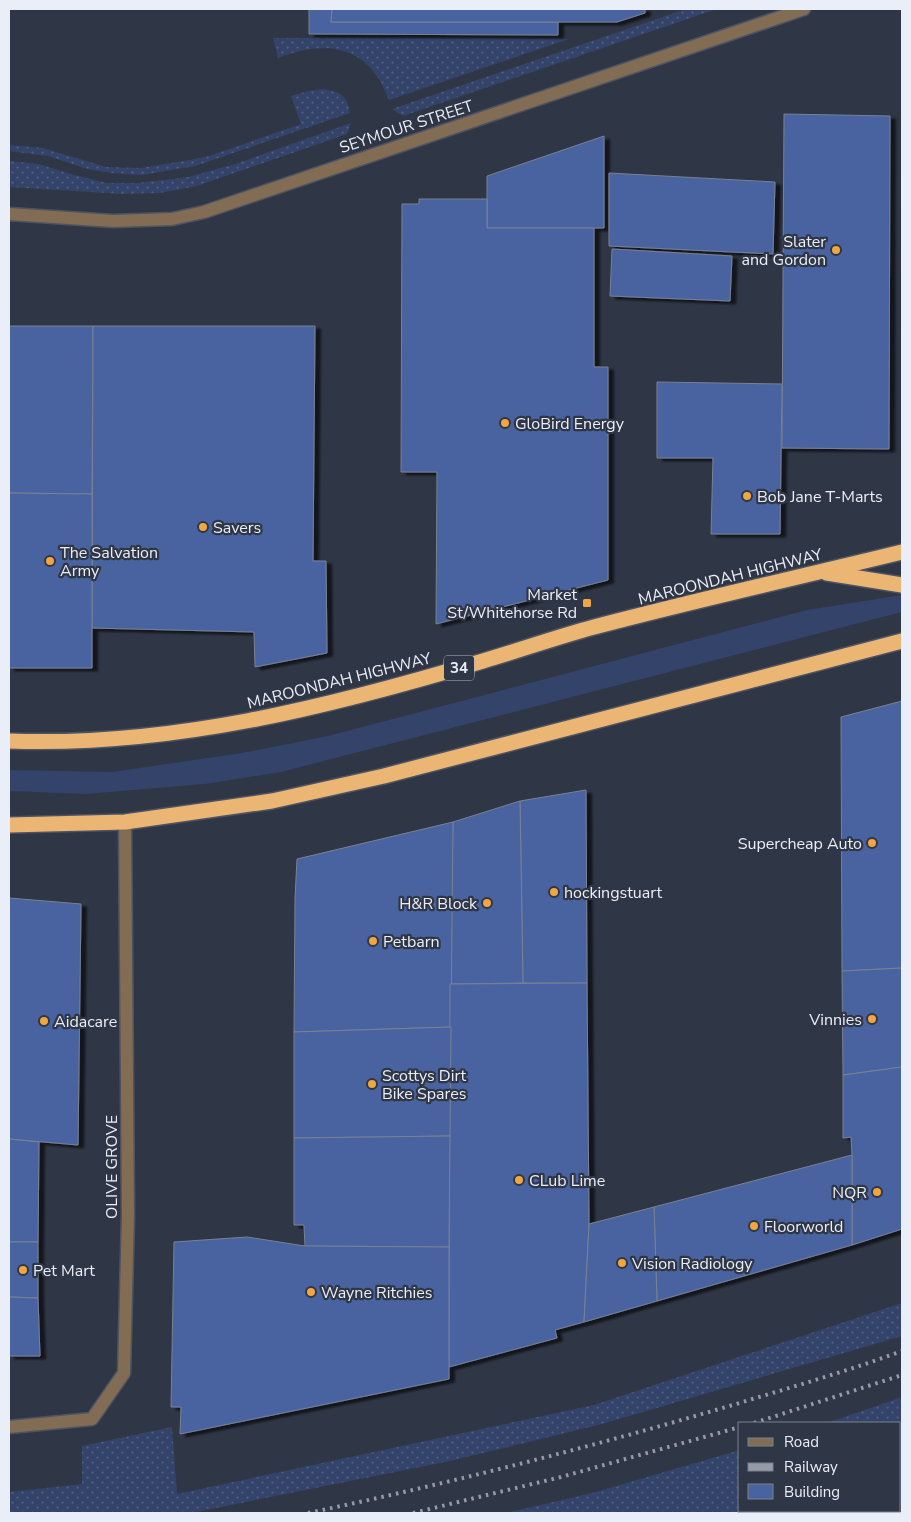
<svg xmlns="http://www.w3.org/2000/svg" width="911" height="1522" viewBox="0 0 911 1522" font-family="'Nunito Sans',sans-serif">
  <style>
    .grass { fill: url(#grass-dots) }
    .garden { fill: #33436a }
    .building { fill: #4963a1; stroke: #798193; filter: url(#shadow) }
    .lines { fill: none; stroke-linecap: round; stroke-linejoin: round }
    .minor-casing { stroke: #4d5362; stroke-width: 15 }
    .highway-casing { stroke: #4d5362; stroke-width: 18 }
    .minor { stroke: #826c53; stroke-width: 12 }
    .highway { stroke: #ebb573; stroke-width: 15 }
    .rail { stroke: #969ba7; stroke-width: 4; stroke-dasharray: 2.5 5; stroke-linecap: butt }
    .poi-dot { fill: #f1a63f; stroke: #2f3645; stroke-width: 2 }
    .labels { text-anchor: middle; stroke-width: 4.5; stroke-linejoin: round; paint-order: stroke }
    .shield { fill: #2f3645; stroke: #b2b7c2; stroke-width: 1 }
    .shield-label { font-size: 15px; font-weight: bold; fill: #eaeef8 }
    .street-label { font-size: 16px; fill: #eaeef8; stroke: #2f3645 }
    .poi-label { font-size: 16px; fill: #eaeef8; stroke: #2f3645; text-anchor: start }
  </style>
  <defs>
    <pattern id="grass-dots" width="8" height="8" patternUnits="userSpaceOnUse" patternTransform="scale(1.25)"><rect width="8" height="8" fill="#33436a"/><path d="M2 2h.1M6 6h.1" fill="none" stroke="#515e80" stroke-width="1.8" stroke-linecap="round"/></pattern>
    <filter id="shadow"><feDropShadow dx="5.5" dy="3" stdDeviation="1" flood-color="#0009"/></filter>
  </defs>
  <rect width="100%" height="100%" fill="#2f3645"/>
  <!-- grass -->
  <g class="grass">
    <path d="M686,9h31l-314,107 -11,-7z"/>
    <path d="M273,38h32l264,1 -180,61c-4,-8 -7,-17 -12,-24 -24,-35 -64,-32 -99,-18z"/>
    <path d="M323,89c18,3 24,6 27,24l-155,53 -53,9 -30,-2 -25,-4 -39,-13 -39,-5v-6l34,3 63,19 35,1 49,-8 19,-4 92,-32 -10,-28 17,-5z"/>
    <path d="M351,123l-4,11 -150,52 -37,7 -37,1 -114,-7v-26l30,3 28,9 39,10h32l50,-6 47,-13z"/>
    <path d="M902,1303v33l-300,88 -152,37 -259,52h-182v-21l73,-8v-38l90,-19 5,67 417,-89z"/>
    <path d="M902,1397v108l-2,1v-83h-73z"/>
    <path d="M740,1450v61h147l-6,2h-375l86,-20z"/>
  </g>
  <!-- garden -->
  <path class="garden" d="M902,595v17l-621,160 -76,12 -119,10 -77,-3v-21l103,2 130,-19 86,-17 479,-126z"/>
  <!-- building -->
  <g class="building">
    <path d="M309,9h23l-1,13h227v13l-249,-1z"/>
    <path d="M332,9h313v4l-28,9h-286z"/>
    <path d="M784,114l106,2 -1,333 -107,-1z"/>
    <path d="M604,136v92h-117v-52z"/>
    <path d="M609,173l166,9 -2,72 -164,-8z"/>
    <path d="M419,199h68v29h107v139h14v213l-172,44 1,-152h-36l1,-268h17z"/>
    <path d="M612,249l120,7 -2,45 -120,-5z"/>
    <path d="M9,326h84l-1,168 -83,-1z"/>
    <path d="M93,326h222l-2,235h13l1,92 -72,14 -1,-35 -162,-4z"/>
    <path d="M657,382l125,2 -2,150h-69l2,-76h-56z"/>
    <path d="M9,493l83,1v174h-83z"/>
    <path d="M902,701v267l-60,3 -1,-254z"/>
    <path d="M586,790l1,193h-64l-3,-182z"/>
    <path d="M520,801l3,182 -73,1 3,-162z"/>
    <path d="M453,822l-2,205 -157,5 1,-134 2,-39z"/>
    <path d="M9,898l72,6 -3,241 -69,-6z"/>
    <path d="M902,968v99l-59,8 -1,-104z"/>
    <path d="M587,983l2,241 -5,98 -29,8 2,8 -108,29 1,-383z"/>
    <path d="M451,1027l-1,109 -156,2v-106z"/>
    <path d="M902,1067v162l-50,16v-90l-1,-18 -8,1v-63z"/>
    <path d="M450,1136l-1,111 -144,-1 -1,-21h-10v-87z"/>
    <path d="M9,1139l30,3 -1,100h-29z"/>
    <path d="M852,1155v90l-195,56 -3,-94z"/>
    <path d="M654,1207l3,94 -73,21 5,-98z"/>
    <path d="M247,1237l58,9 144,1v132l-269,55 1,-27h-10l3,-165z"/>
    <path d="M9,1242h29v56l-29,-1z"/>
    <path d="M9,1297l29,1 2,58h-31z"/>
  </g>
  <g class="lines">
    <!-- minor casing -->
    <g class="minor-casing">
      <g id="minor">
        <path d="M9,214l104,7 59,-2 32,-7 600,-203"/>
        <path d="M9,1427l83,-8 32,-46 4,-158 -3,-393"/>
      </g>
    </g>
    <!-- highway casing -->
    <g class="highway-casing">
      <g id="highway">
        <path d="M827,573l75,12"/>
        <path d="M9,741c162,6 320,-34 474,-80 37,-11 74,-24 111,-34 102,-27 206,-50 308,-75"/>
        <path d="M9,825l116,-3 147,-21 112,-25 518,-135"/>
      </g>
    </g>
    <!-- minor -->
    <use href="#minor" class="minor"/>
    <!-- highway -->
    <use href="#highway" class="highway"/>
    <!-- rail -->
    <g class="rail">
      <path d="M754,1423l148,-48"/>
      <path d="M308,1513c144,-30 287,-67 428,-109 56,-17 112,-33 166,-53"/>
      <path d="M413,1513l148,-36 179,-50"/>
    </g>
  </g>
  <!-- markers -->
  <g class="poi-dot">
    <circle cx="836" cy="250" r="5"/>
    <circle cx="505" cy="423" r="5"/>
    <circle cx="747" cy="496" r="5"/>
    <circle cx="203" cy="527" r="5"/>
    <circle cx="50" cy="561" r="5"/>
    <rect x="582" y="598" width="10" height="10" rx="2.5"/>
    <circle cx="872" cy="843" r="5"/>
    <circle cx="554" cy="892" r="5"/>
    <circle cx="487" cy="903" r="5"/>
    <circle cx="373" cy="941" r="5"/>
    <circle cx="872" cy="1019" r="5"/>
    <circle cx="44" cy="1021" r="5"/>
    <circle cx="372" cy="1084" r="5"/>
    <circle cx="519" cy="1180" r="5"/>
    <circle cx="877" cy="1192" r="5"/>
    <circle cx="754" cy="1226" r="5"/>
    <circle cx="622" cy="1263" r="5"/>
    <circle cx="23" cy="1270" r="5"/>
    <circle cx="311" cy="1292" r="5"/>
  </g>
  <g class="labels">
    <!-- shield labels -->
    <rect class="shield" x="444" y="655.5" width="30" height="25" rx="4"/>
    <g class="shield-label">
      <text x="459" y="673">34</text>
    </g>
    <!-- street labels -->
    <g class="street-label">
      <text transform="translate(406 126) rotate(-18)" y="6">SEYMOUR STREET</text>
      <text transform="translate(730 576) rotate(-14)" y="6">MAROONDAH HIGHWAY</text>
      <text transform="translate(339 680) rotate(-14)" y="6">MAROONDAH HIGHWAY</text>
      <text transform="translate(111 1167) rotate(-90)" y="6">OLIVE GROVE</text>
    </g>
    <!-- poi labels -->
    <g class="poi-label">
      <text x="826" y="247" text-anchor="end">Slater<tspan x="826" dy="18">and Gordon</tspan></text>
      <text x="515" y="429">GloBird Energy</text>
      <text x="757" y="502">Bob Jane T-Marts</text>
      <text x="213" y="533">Savers</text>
      <text x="60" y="558">The Salvation<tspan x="60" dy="18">Army</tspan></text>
      <text x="577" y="600" text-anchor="end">Market<tspan x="577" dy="18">St/Whitehorse Rd</tspan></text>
      <text x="862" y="849" text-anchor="end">Supercheap Auto</text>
      <text x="564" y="898">hockingstuart</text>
      <text x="477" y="909" text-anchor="end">H&amp;R Block</text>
      <text x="383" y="947">Petbarn</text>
      <text x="862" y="1025" text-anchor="end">Vinnies</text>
      <text x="54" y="1027">Aidacare</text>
      <text x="382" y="1081">Scottys Dirt<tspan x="382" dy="18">Bike Spares</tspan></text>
      <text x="529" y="1186">CLub Lime</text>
      <text x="867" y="1198" text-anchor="end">NQR</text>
      <text x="764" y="1232">Floorworld</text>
      <text x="632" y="1269">Vision Radiology</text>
      <text x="33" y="1276">Pet Mart</text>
      <text x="321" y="1298">Wayne Ritchies</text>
    </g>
  </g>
  <!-- border -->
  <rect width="911" height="1522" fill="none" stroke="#eaeef8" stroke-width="20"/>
  <!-- legend -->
  <rect x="738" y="1422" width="162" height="90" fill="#2f3645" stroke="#7a808d"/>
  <rect x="748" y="1438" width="25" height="8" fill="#826c53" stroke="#7a808d"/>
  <text x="784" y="1447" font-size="15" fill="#eaeef8">Road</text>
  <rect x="748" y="1463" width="25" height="8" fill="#969ba7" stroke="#7a808d"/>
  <text x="784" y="1472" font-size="15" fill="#eaeef8">Railway</text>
  <rect x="748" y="1484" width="25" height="15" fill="#4963a1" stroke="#7a808d"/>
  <text x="784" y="1497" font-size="15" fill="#eaeef8">Building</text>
</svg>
